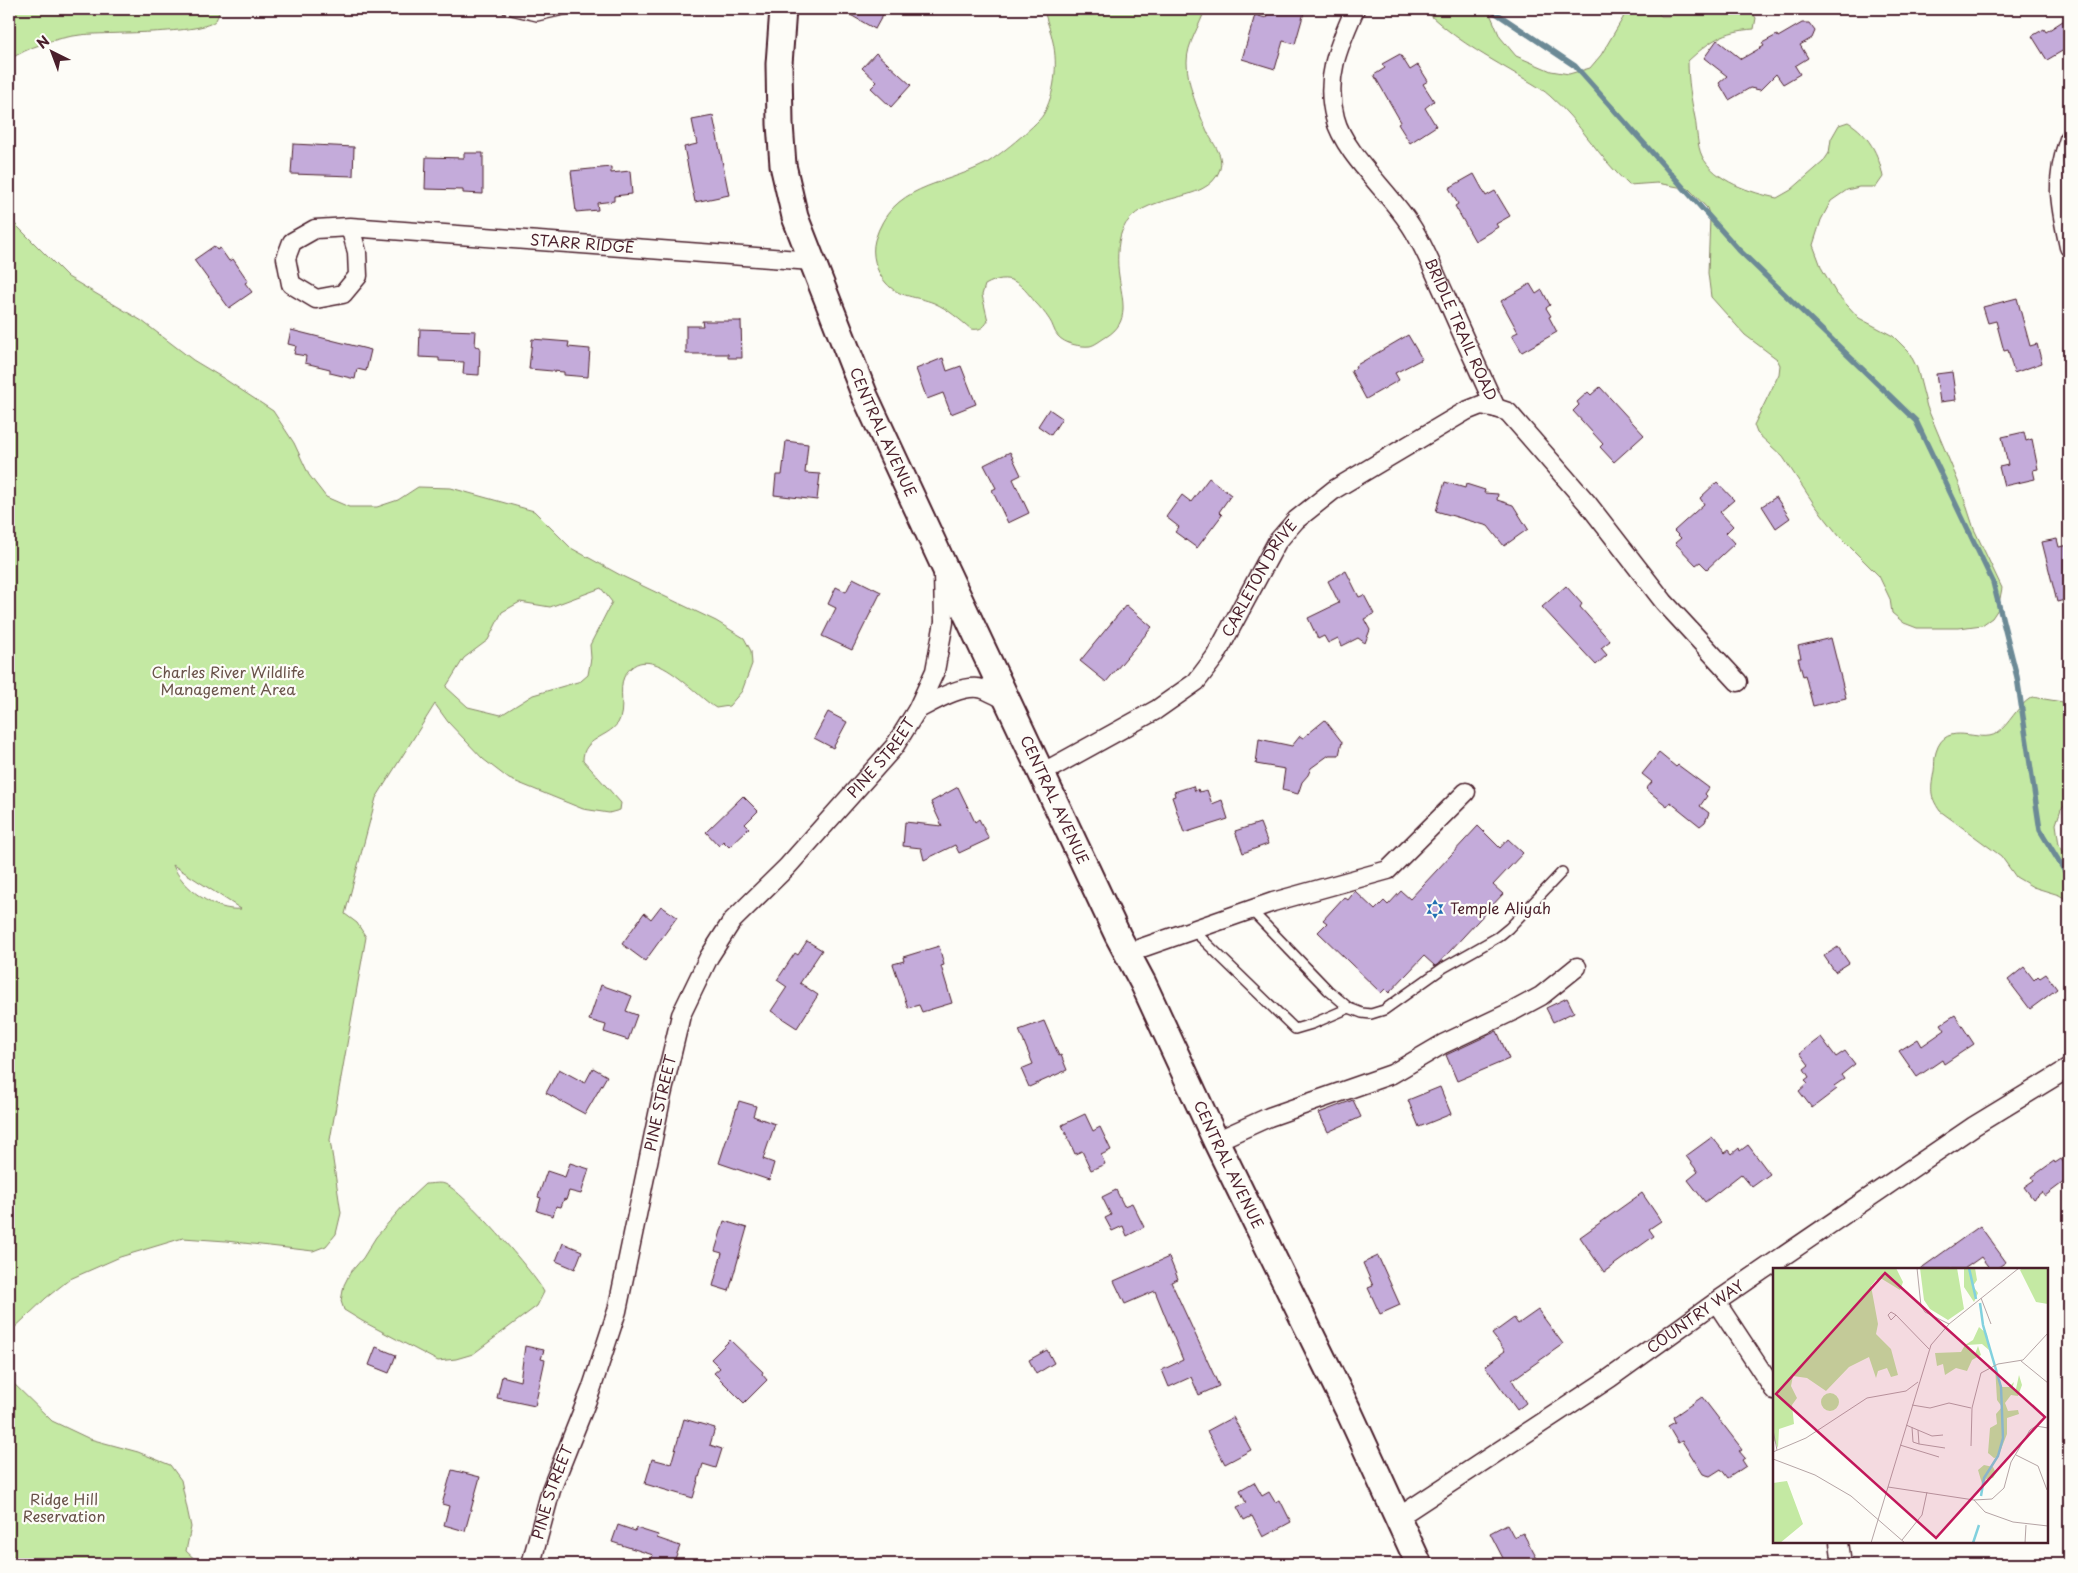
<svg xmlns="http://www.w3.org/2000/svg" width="2078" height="1573" viewBox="0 0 2078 1573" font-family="'Playpen Sans',sans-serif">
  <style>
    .green { fill: #c4e9a3; stroke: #878467; fill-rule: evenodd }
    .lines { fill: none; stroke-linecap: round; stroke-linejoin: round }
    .stream { stroke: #6c8a96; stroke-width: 5.5 }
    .building { fill: #c4abda; stroke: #4a1f2b }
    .lane-casing { stroke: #4a1f2b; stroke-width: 12 }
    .street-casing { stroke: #4a1f2b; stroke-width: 21 }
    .secondary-casing { stroke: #4a1f2b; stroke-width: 29 }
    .lane { stroke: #fdfcf7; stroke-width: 9 }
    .street { stroke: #fdfcf7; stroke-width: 18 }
    .secondary { stroke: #fdfcf7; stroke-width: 25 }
    .labels { text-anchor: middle; stroke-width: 4.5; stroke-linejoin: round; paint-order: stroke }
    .street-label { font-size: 15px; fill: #4a1f2b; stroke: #fdfcf7 }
    .park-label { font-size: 15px; fill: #685249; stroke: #fdfcf7 }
    .poi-label { font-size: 15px; fill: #4a1f2b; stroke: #fdfcf7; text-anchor: start }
    .inset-river { fill: none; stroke: #82d1de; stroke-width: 2.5 }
    .inset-road { fill: none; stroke: #b5a4a5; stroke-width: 1 }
    .view { fill: #c2185b; fill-opacity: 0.15; stroke: #c2185b; stroke-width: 2.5 }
    .inset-edge { fill: none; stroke: #4a1f2b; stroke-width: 2.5 }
  </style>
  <rect width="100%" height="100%" fill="#fdfcf7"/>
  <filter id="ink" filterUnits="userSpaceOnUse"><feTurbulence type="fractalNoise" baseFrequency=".02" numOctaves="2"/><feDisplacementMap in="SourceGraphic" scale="10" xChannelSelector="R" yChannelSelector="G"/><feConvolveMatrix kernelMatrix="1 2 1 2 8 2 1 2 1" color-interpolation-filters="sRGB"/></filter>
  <g filter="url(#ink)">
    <!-- green -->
    <g class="green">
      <path d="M9,9h211c-1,3 -2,8 -4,11 -12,15 -113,12 -136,15 -24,3 -52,12 -71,25z"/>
      <path d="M1044,9h161c-5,17 -18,34 -18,53 0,22 11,49 20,69 5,12 17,23 13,38 -12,38 -81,20 -98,62 -5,12 -5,33 -3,45 3,24 12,46 -13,61 -5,3 -11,8 -16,9 -10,1 -25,-2 -32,-10 -4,-4 -5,-12 -9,-17 -4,-6 -9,-12 -14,-17 -15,-19 -25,-31 -50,-17l-3,10 6,26c-5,8 -9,9 -17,8 -11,-9 -23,-20 -37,-26 -17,-7 -35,-5 -48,-20 -10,-11 -15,-29 -11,-43 17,-56 65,-53 110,-76 10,-5 52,-39 58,-49 12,-21 15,-50 10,-73 -2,-11 -7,-22 -9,-33z"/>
      <path d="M1424,9h64l12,28 16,19 35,15 18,3 21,-6 11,-13 22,-37 2,-9h29l7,7h10l8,-7h71l6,9 -2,11c-31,2 -44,12 -66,32 0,19 3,38 7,57 2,11 2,28 7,38 12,25 50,37 75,42l14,-8 32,-28 6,-9 2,-14 8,-14 9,-3c20,12 31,32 35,55l-7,10h-17l-12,3 -16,11 -10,19 -8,25 9,24 14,24 23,25 34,18 16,16 8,16 10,39 33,79 14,43 28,59 -4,21 -6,9 -10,7 -23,3h-42l-13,-5 -12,-10 -2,-14 -11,-23 -40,-40 -25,-32 -31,-47 -26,-24 -3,-8 25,-51 1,-9 -3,-6 -32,-24 -34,-38 -3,-24 2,-56 -3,-9 -18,-19 -32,-6 -28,2c-30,-27 -49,-63 -79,-89 -11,-10 -26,-17 -39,-25 -31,-18 -62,-36 -87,-62z"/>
      <path d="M9,218l59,59 74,44 51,39 30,18 50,33 21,32 15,32 17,22 23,10h28l21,-7 20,-13 33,1 83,23 37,37 51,28 94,45 28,17 7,13 1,13 -10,27 -13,15 -13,2c-22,-13 -69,-73 -92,-31 -6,12 2,33 -6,46 -11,15 -35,15 -35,37l38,43 -1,7 -11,3 -26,-4 -74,-30 -26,-20 -35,-37 -13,-18 -59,94 -31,116 12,9 9,14 -36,203 11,73 -5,21 -10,12 -13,5 -87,-10 -43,-3 -63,19 -50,22 -24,19 -37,35zM601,588l11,14 -22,43 1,13 -3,17 -7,6 -48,14 -32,20 -33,-8 -22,-20 18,-29 24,-18 14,-28 18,-10 30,5zM173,865l68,44c-26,3 -59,-21 -68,-44z"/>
      <path d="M2032,697l37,6v99l-8,7 -5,15 3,21 10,15v41l-10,-6 -26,-8 -17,-10 -15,-21 -61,-45c-11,-16 -9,-22 -6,-40 1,-6 0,-13 2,-19 10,-34 44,-7 61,-19 13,-9 18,-25 35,-36z"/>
      <path d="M425,1184c6,0 14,-2 20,0 16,5 91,91 99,108l-7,14 -64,48 -17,5 -18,2 -76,-40 -18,-11 -3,-9 3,-16 6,-12 13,-15 13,-21 34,-39z"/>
      <path d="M9,1379l43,42 38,18 48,13 32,13 11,15 10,47 -5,24 14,13h-191z"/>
    </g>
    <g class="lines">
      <!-- stream -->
      <path class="stream" d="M1490,9l85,57 164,184 177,171 77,161 24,95 23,153 29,48"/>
    </g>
    <!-- building -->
    <g class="building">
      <path d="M840,9h46l-11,20z"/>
      <path d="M1269,9h36l-10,35 -12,-3 -8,28 -33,-10 13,-44 11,3z"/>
      <path d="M2069,17v30l-22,13 -15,-24 12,-7 2,3z"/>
      <path d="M1802,23h7l6,8 -3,7 -12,7 8,13 -13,8 5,8 -17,10 -7,-10 -16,16 -10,-2 -21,12 -10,-17 8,-7 -23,-18 13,-18 24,19 23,-13 -2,-3 15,-8 1,2z"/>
      <path d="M876,53l35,32 -20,22 -20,-19 6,-6 -15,-14z"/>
      <path d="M1400,54l10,16 8,-5 10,16 -5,3 11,17 -9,7 11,18 -26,17 -12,-19 3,-2 -27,-47 11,-7 -3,-4z"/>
      <path d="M713,116l16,79 -34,7 -11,-55 13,-3 -5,-24z"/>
      <path d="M293,144l61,3 -1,29 -62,-2z"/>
      <path d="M464,153h19v41l-20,-1v-3l-38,-1 1,-32 38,1z"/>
      <path d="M611,167v6l19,-2 2,23 -18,2v5l-17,2 1,7 -22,2 -5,-41z"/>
      <path d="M1474,174l12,22 9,-5 15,25 -14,8 2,3 -23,14 -20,-35 3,-2 -9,-16z"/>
      <path d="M214,246l3,4 3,-2 9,13 4,-2 15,22 -3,2 7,9 -23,16 -35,-48z"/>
      <path d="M1530,284l6,10 6,-4 8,15 -4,3 5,8 -2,1 8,15 -35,20 -10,-17 6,-3 -17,-31z"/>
      <path d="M2017,298l13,48 7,-2 5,19 -28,10 -6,-23 -4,1 -8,-30 -8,2 -5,-16z"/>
      <path d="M702,321h39l1,37h-14v-4h-42v-28h17z"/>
      <path d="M420,329l56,2 -1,15 5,1 -1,28 -16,-1 1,-12 -25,-1v-3l-20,-1z"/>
      <path d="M291,330l80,20 -5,21 -9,-2 -2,10 -25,-6v-4l-25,-6 1,-7 -12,-2 2,-8 -8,-2z"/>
      <path d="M1408,335l14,24 -27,14 4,7 -33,19 -15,-28 5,-3 -1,-2z"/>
      <path d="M532,339l37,3 -1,5 22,2 -2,28 -24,-2v-3l-35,-3z"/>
      <path d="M943,358l4,13 14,-5 15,38 -25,10 -8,-21 -16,6 -11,-30z"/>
      <path d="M1952,372l4,28 -16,2 -4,-28z"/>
      <path d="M1600,387l44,48 -30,27 -14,-15 3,-3 -30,-33 6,-6 -2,-3 11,-10 3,3z"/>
      <path d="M1049,409l13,9 -11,17 -13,-9z"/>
      <path d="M2024,432l2,9 6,-2 6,30 -5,1 2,9 -31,7 -5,-19 9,-2 -6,-28z"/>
      <path d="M786,441l22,3 -3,29 15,1 -3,26 -43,-5 2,-20h6z"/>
      <path d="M1010,452l11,23 -8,4 16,34 -21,10 -16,-33 4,-2 -12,-23z"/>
      <path d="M1209,478l22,17 -12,17 3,3 -25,33 -22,-16 4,-5 -13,-10 16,-22 9,7z"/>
      <path d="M1445,482l20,6 1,-4 19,6 -1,3 14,1 -1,6 16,5 15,24 -24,17 -16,-20 -52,-15z"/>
      <path d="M1717,482l17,18 -14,12 13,14 -7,7 9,10 -28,26 -7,-7 -4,3 -21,-22 6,-5 -7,-7 30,-27 -4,-6z"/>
      <path d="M1776,497l14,21 -14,10 -14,-22z"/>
      <path d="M2057,539l2,8 10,-2v54l-12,3 -15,-60z"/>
      <path d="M1346,571l13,26 5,-2 10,19 -10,5 6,11 -5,13 -7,-5 -16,8 -4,-8 -10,5 -4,-7 -6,3 -10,-21 31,-15 -11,-22z"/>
      <path d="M853,578l28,14 -29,58 -30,-14 14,-28 -8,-4 8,-17 10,5z"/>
      <path d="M1566,586l16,18 -2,3 30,34 -9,7 6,7 -11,10 -54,-58z"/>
      <path d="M1126,605l26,22 -46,55 -26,-21z"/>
      <path d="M1831,638l15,60 -33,8 -8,-31 -2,1 -5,-18h3l-3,-12z"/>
      <path d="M828,712l19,10 -14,26 -19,-10z"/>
      <path d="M1325,720l17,22 -3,13h-10l-18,13 -3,7 -6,7 -4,12 -16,-4 3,-21 -29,-5 3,-25 33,7 8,-10 3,2z"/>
      <path d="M1659,753l17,14 2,-2 31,23 -4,6 2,2 -7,10 9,7 -4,9 -5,4 -30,-24 -3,4 -21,-17 6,-7 -10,-8z"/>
      <path d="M1193,786l2,5 3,-2 1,3 8,-2 5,14 10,-4 6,19 -44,14 -12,-36 3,-1 -1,-4z"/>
      <path d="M958,787l17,35 4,-3 10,20 -30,14 -4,-8 -31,15 -3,-12 -18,-2 2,-24 37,4 -11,-24z"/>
      <path d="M743,796l15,15 -13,13 4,4 -20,19 -6,-6 -4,5 -13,-14z"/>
      <path d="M1260,823l8,21 -25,9 -8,-22z"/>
      <path d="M1478,826l22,22 8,-9 15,14 -30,32 10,9 -66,71 -2,1 -11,-10 -35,37 -4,-4 -4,4 -63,-61 9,-9 -4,-3 21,-23 4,3 7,-9 20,19 9,-9 4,4 13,-14 9,8z"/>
      <path d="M661,906l16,11 -32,44 -23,-17 22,-31 7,6z"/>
      <path d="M807,941l15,9 -22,33 18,12 -21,33 -26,-17 16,-24 -10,-7 18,-27 3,2z"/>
      <path d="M939,946l5,19 -3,1 11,37 -30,9 -3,-7 -11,3 -15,-44 11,-3 -1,-4z"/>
      <path d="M1838,947l11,16 -14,9 -11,-16z"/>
      <path d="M2024,967l10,13 4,-4 2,2 6,-4 11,15 -27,20 -22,-29z"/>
      <path d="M601,985l31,11 -6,15 11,4 -9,25 -24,-8 2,-7 -17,-5z"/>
      <path d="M1567,998l7,14 -21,10 -7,-14z"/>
      <path d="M1955,1015l19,29 -30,20 -2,-4 -25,17 -18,-26 19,-12 4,7 23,-16 -4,-6z"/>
      <path d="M1044,1021l15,35 2,-1 6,15 -38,17 -8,-18 12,-5 -14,-34z"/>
      <path d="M1497,1031l12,28 -52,22 -11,-26z"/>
      <path d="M1821,1037l15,20 9,-6 10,13 -14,11 3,4 -10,7 3,3 -25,19 -13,-17 9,-8 -3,-3 4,-3 -5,-8 5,-4 -9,-12z"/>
      <path d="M593,1068l14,8 -22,38 -39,-21 13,-24 26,14z"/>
      <path d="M1440,1087l11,27 -32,13 -11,-27z"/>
      <path d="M1353,1100l8,17 -33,15 -9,-19z"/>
      <path d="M739,1101l17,5 -3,10 22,8 -12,35 11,4 -5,17 -50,-17z"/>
      <path d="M1085,1114l8,17 7,-4 11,23 -10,5 4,9 -14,6 -9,-19 -7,3 -13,-29z"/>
      <path d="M1712,1137l13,16 4,-3 3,4 7,-6 1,3 8,-6 22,29 -18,13 -11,-13 -36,28 -17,-22 10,-8 -12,-16z"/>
      <path d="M2061,1159l8,11v8l-24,18 -3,-4 -9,7 -9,-12 10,-7 -2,-3 22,-16 1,2z"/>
      <path d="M570,1163l19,6 -8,25 -12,-3 -3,9 -2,-1 -3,8 -5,-1 -3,10 -16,-5 4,-13 -3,-1 9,-26 18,6z"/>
      <path d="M1116,1190l8,16 8,-3 12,24 -17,9 -4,-10 -11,5 -7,-13 6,-3 -9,-18z"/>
      <path d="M1642,1193l19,28 -12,8 5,7 -50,36 -24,-35z"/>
      <path d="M724,1221l23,7 -18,63 -16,-5 9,-33 -7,-2z"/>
      <path d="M1980,1226l26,36 -10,7h-6l-9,-12 -17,12h-44z"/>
      <path d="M563,1243l19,8 -7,18 -19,-8z"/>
      <path d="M1378,1256l22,49 -20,9 -12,-26 5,-2 -10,-23z"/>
      <path d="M1169,1257l9,22 -7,3 48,104 -20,9 -8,-18 -22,10 -7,-17 21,-10 -28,-69 -30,13 -11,-23z"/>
      <path d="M1538,1310l25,34 -51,36 14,23 -9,7 -32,-44 20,-15 -13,-17 22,-16 4,6z"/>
      <path d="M730,1340l33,32 -1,2 5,6 -23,23 -30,-30 6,-5 -9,-9z"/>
      <path d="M525,1346l19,4 -3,9 4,1 -10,46 -38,-8 5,-22 18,5z"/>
      <path d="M376,1347l20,8 -7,18 -20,-8z"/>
      <path d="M1047,1350l7,13 -18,11 -7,-14z"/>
      <path d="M1702,1397l40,52 -3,2 6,7 -3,2 4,6 -18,12 -7,-9 -11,7 -7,-2 -21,-33 -4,2 -10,-17 7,-4 -2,-5z"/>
      <path d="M1233,1417l18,33 -26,14 -18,-33z"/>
      <path d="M684,1419l31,9 -5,17 12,4 -6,19 -13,-4 -10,34 -48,-14 7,-25 19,5z"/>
      <path d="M452,1470l28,7 -15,54 -21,-6 5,-19 -7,-2z"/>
      <path d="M1254,1482l8,14 7,-4 6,10 5,-2 11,22 -28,15 -11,-21 -8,4 -7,-13 9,-4 -6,-13z"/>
      <path d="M1507,1524l7,13 9,-4 17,31h-34l-16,-31z"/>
      <path d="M618,1525l17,6 1,-3 22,7 -1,3 23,8 -7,18h-24l4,-9 -41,-13z"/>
    </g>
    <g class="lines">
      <!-- lane casing -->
      <g class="lane-casing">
        <g id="lane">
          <path d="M507,9l30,7 31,-7"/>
          <path d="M1193,930l102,99 17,-5 37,-16 -21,-18 -77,-80"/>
          <path d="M1349,1008l13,5 9,1 13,-4 59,-42 55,-31 11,-9 53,-56"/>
        </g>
      </g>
      <!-- street casing -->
      <g class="street-casing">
        <g id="street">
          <path id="s1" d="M1355,9c-16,36 -31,68 -20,109 9,36 57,76 78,111 13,21 22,45 33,68 16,37 33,74 50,111l12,4 80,92 76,98 74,80"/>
          <path d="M2069,139c-15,42 -9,66 0,108"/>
          <path id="s2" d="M350,227l7,25 1,24 -15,18 -27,5 -25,-15 -5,-26 6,-16 23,-13 35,-2 462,34"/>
          <path d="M917,710c17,-9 46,-27 66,-21 8,3 17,8 25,12"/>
          <path id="s3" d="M1042,773l114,-63 40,-28 19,-25 62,-115 19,-22 39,-31 131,-78 15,-6 15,3"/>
          <path d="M1127,953l146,-51 115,-32 78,-78"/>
          <path d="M1216,1141l53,-24 123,-43 51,-30 72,-34 26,-14 36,-29"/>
          <path d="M1716,1302l58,88"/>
          <path id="s4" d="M1397,1518l213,-140 106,-76 258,-176 95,-58"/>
          <path d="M1839,1542l3,22"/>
          <path id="s5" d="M531,1564l20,-74 40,-100 26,-79 45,-216 19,-80 28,-58 23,-36 55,-54 107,-120 23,-37 18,-39 9,-49 -1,-50"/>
        </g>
      </g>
      <!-- secondary casing -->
      <g class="secondary-casing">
        <g id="secondary">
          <path id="s6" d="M783,9l-4,55 1,60 3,41 12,52 70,179 78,168 175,372 25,47 73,158 134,273 69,150"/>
        </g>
      </g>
      <!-- lane -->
      <use href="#lane" class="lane"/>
      <!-- street -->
      <use href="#street" class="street"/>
      <!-- secondary -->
      <use href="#secondary" class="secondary"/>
    </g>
  </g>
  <!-- icons -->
  <defs>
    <g id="synagogue-bare" transform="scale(1.5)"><path d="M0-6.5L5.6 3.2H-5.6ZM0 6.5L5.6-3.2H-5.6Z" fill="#1f6fb2" stroke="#fdfcf7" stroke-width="2.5" paint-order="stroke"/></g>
  </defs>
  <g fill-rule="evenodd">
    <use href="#synagogue-bare" x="1435" y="909"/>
  </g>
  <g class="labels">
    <!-- street labels -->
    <g class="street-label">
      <text dy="5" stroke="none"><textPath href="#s2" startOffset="468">STARR RIDGE</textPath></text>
      <text dy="5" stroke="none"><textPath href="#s1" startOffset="361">BRIDLE TRAIL ROAD</textPath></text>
      <text dy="5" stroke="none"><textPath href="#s6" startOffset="442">CENTRAL AVENUE</textPath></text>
      <text dy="5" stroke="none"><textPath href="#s3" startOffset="301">CARLETON DRIVE</textPath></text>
      <text dy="5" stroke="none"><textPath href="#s5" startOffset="899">PINE STREET</textPath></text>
      <text dy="5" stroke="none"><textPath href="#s6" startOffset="848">CENTRAL AVENUE</textPath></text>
      <text dy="5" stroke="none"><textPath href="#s5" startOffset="480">PINE STREET</textPath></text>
      <text dy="5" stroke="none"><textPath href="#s6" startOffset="1252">CENTRAL AVENUE</textPath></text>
      <text dy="5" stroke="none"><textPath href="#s4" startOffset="360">COUNTRY WAY</textPath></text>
      <text dy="5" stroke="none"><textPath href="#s5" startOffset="75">PINE STREET</textPath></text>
    </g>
    <!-- park labels -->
    <g class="park-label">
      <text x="228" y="678">Charles River Wildlife<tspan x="228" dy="17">Management Area</tspan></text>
      <text x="64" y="1505">Ridge Hill<tspan x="64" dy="17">Reservation</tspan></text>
    </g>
    <!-- poi labels -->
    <g class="poi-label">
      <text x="1450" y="914">Temple Aliyah</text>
    </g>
  </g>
  <!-- overview -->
  <g transform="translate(1773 1268)">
    <rect width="275" height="275" fill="#fdfcf7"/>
    <path d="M0,0h123l7,14 -3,8 -18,-11 -6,1 -5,6 7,38 -2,10 15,15 7,26 -7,2 -4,-9 -9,3 -2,7 -7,-21 -20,10 -23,24 -19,-13 -14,-2 -2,10 6,12 -5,7 2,19 -15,5 -1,19 -5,-10zM147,0h37l7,41 -16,11 -18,-11 -6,-9zM191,0h11l2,12 -4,6 5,7 -4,9 -10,-15zM250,0h25v36l-12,-2 -16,-32zM206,59l8,7 2,16 -7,-6 -15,1 8,9 3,-8 3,9 -9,5 -5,11 -11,-3 -11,7 -2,-11 -6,2 -2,-13 26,-1 4,-7 8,-5zM222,98l6,21h8l5,-5 -2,7h4l3,-14 3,10 -4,11 -7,-1 -6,8 3,8 10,-1 1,4 -12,4v16l-9,23 -4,1 -6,-5 2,-25 7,-4 -1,-10 6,-7 -5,-7zM48 134a9 9 0 1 1 18 0a9 9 0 1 1-18 0ZM211,197l9,2 3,6 -3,5 -7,1 -3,8 -5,-17zM14,213l16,43 -23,19h-7v-60z" fill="#c4e9a3"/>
    <path class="inset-river" d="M196,0l7,31M207,35l3,22 18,62 2,51 -5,18 -14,22 -3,18M200,275l6,-18"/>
    <path class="inset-road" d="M144,0l4,38 4,6 24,12M208,30l10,26M123,47l-5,5 -3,-5 3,-3 5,3 33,34M248,93l27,22M139,137l18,3 19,-5 22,5M133,157l26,11 11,-1M139,159l1,15 6,2 -1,-14M0,162l4,20M146,176l26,4M127,177l39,12M198,178l1,-38 9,-35 17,-9 25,-4 25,-27M0,184l33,-14 61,-40 39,-7 12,-9M243,187l22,11 9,24M0,191l42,16 36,21 54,47M115,219l86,13 18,-1 12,-11 7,-26 19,-32 6,-4 12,2M201,232l11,12 28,10 35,4M129,272l20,-25 5,-23M98,275l60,-198 18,-21 70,-56M252,275l1,-18"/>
    <path class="view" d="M112,5l160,144 -109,121 -160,-144z"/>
    <rect width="275" height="275" class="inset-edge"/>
  </g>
  <!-- margin -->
  <rect width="2078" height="1573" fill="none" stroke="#fdfcf7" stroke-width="30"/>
  <rect x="15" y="15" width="2048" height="1543" fill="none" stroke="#4a1f2b" stroke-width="2" filter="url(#ink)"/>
  <!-- north arrow -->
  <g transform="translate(52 52) rotate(318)" stroke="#fdfcf7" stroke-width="4" paint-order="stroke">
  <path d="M0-4L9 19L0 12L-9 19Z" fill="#4a1f2b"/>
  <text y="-8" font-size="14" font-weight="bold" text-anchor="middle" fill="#4a1f2b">N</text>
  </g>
</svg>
